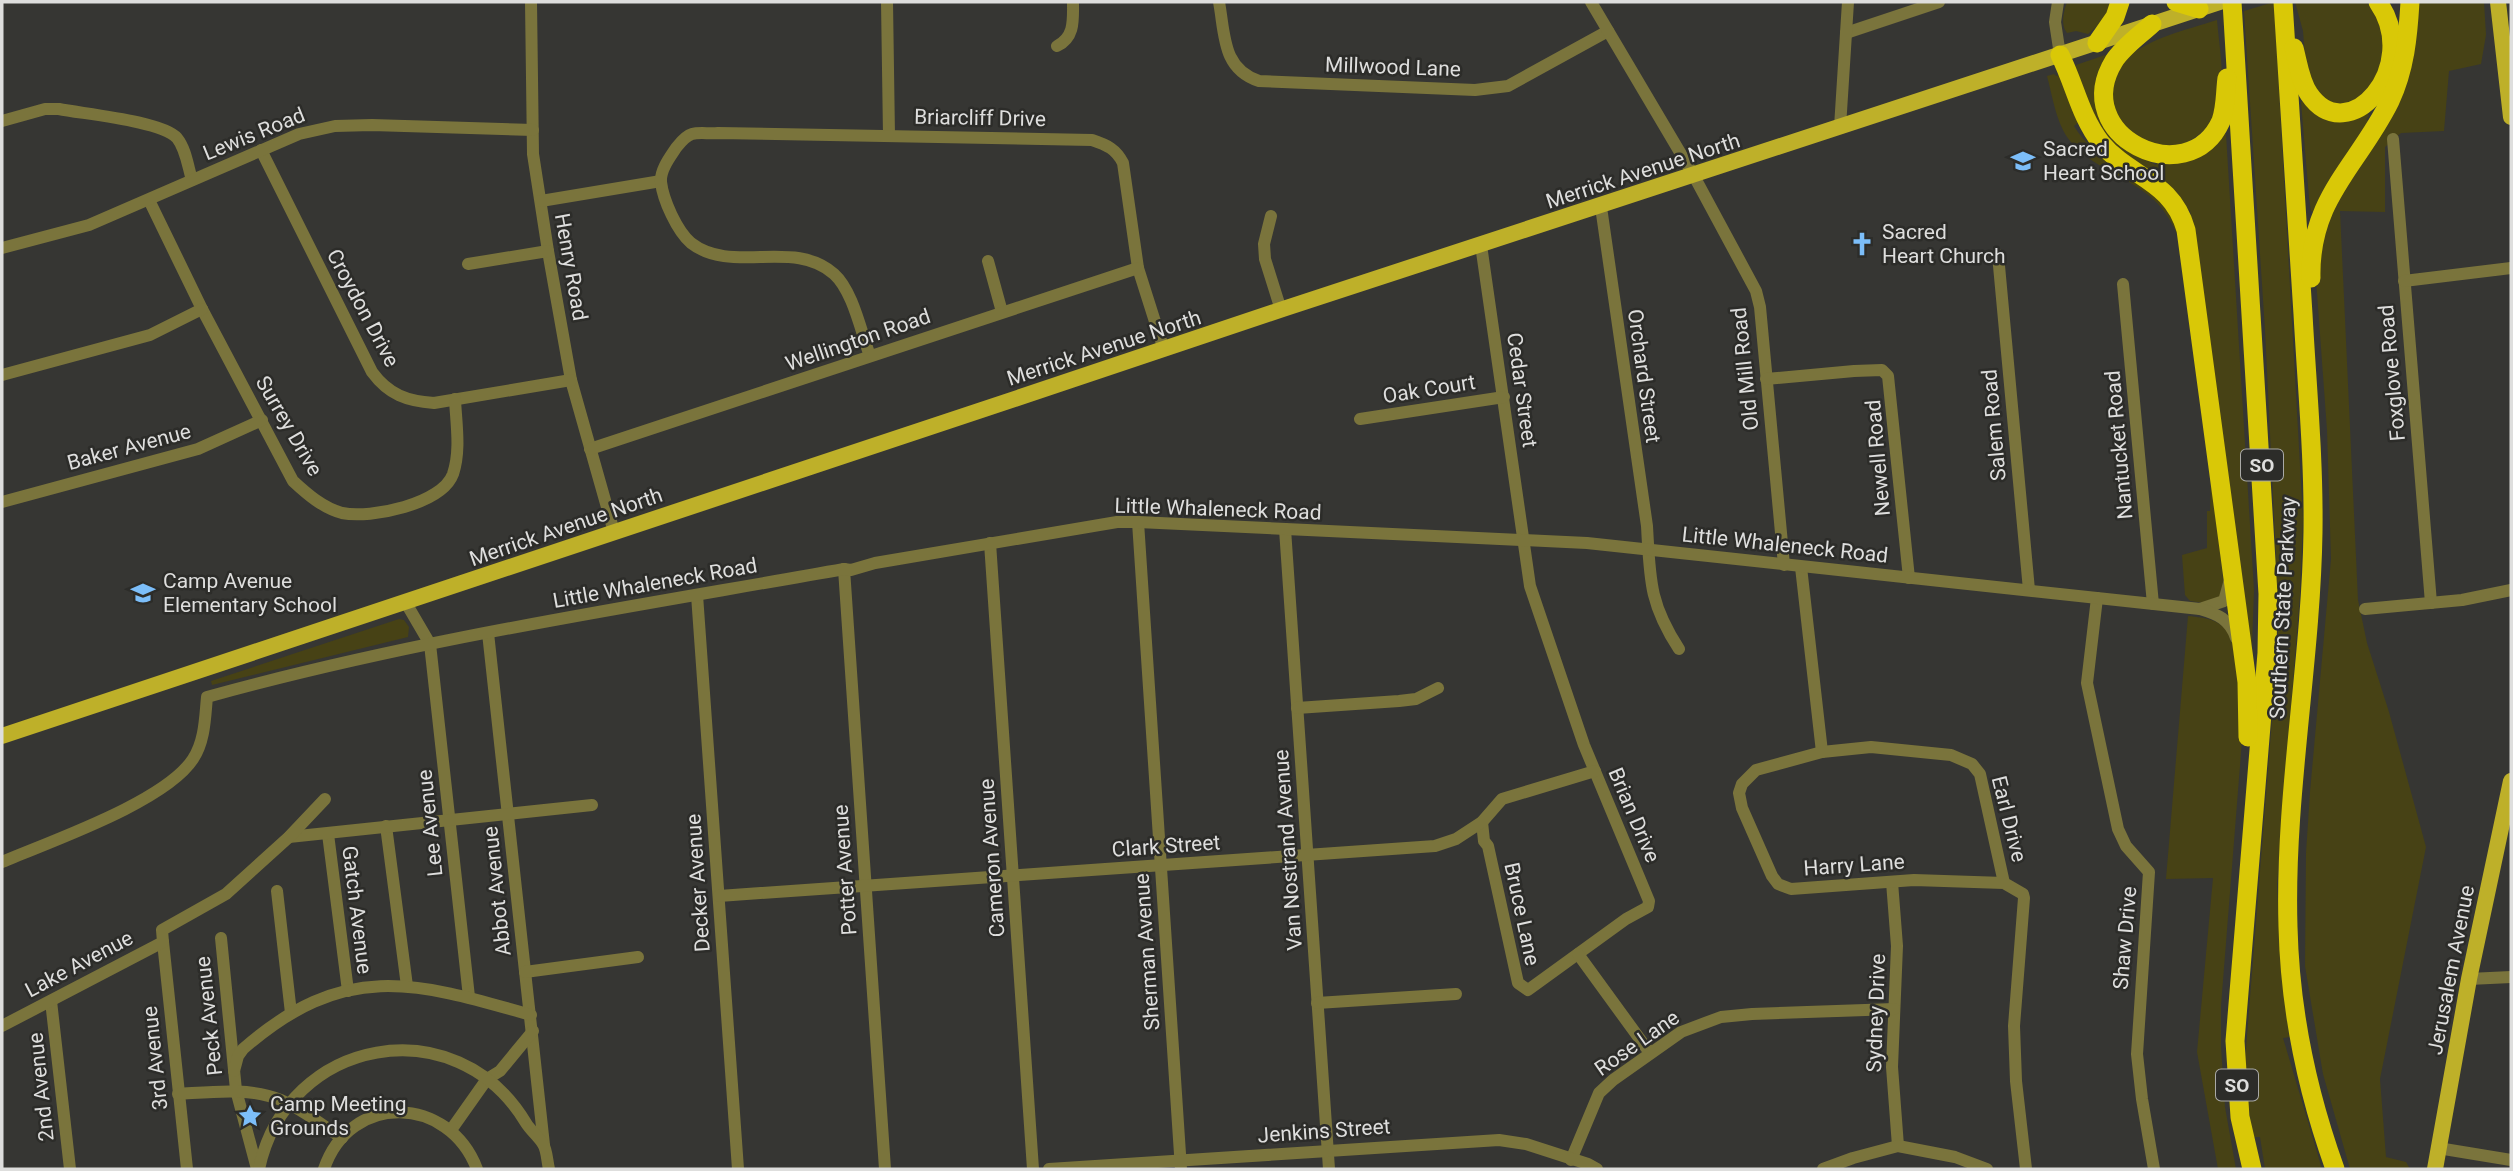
<svg xmlns="http://www.w3.org/2000/svg" width="2513" height="1171" viewBox="0 0 2513 1171" font-family="Roboto,sans-serif">
  <style>
    .green { fill: #474215 }
    .lines { fill: none; stroke-linecap: round; stroke-linejoin: round }
    .minor { stroke: #7a743c; stroke-width: 12 }
    .major { stroke: #beb029; stroke-width: 16 }
    .highway { stroke: #d9c807; stroke-width: 19 }
    .labels { text-anchor: middle; stroke-width: 5; stroke-linejoin: round; paint-order: stroke }
    .shield { fill: #2c2c29; stroke: #a9a9a7; stroke-width: 2 }
    .shield-label { font-size: 19px; font-weight: bold; fill: #dededd }
    .street-label { font-size: 21px; fill: #dededd; stroke: #2c2c29 }
    .poi-label { font-size: 21px; fill: #dededd; stroke: #2c2c29; text-anchor: start }
  </style>
  <rect width="100%" height="100%" fill="#363633"/>
  <!-- green -->
  <g class="green">
    <path d="M2067,2h48l-12,19 -15,13 -12,-3 -9,2c-7,-9 -3,-22 0,-31z"/>
    <path d="M2274,2l29,517 -3,75 -23,290 3,62 9,91 -6,1 39,131h-57l-5,-32h-7l-9,-63 34,-430 -2,-87 -11,-227 -21,-319z"/>
    <path d="M2295,2h71l9,10 10,24 -9,49 -21,19 -21,2 -20,-13 -8,-23 -3,-39z"/>
    <path d="M2416,2h68l2,33 -5,29 -32,7 -5,60 -43,2 -16,14v65l-45,-1 18,389 9,43 22,69 37,135 -46,232 6,78 20,5 4,7h-60l-27,-95 -18,-108 1,-113 4,-61 21,-233 -4,-129 -12,-164 12,-54 69,-106z"/>
    <path d="M2217,20c2,26 11,72 -1,95 -5,10 -13,17 -22,23 -53,35 -114,-38 -70,-78 25,-22 62,-30 93,-40z"/>
    <path d="M2114,52l-11,21 -6,2c1,54 11,67 59,90l2,-5 62,-27 6,1 28,456 -2,54 -4,2 -58,-436 -5,1 -76,-65 -18,-25 -17,-52 2,-4z"/>
    <path d="M2054,74l2,2 4,-1 4,5 15,42 -5,4c21,36 69,47 94,80 8,10 11,23 14,35l34,270 8,77 -4,10 -7,6 -23,-3 -5,-6 -3,-40 25,-7v-37h3l1,-34 -31,-237c-7,-15 -14,-29 -26,-40 -24,-23 -62,-32 -84,-59 -14,-18 -17,-43 -23,-65z"/>
    <path d="M2307,100l60,12 2,4 -3,3 6,4 -57,90 -4,-2 -2,-13 -8,-96z"/>
    <path d="M2188,616c19,2 31,3 43,19l13,80 -23,291v41l4,60 11,62h-18l-21,-117 16,-174 -47,1z"/>
    <path d="M399,619l5,1 5,7 -1,10 -196,48 -1,-4z"/>
  </g>
  <g class="lines">
    <!-- minor -->
    <g class="minor">
      <path d="M531,2l2,152 15,97 23,129 43,152"/>
      <path d="M887,2l2,134"/>
      <path d="M1219,2c6,32 3,67 40,79l216,9 33,-4 100,-55"/>
      <path d="M1591,2l103,174 62,115 4,16 24,258"/>
      <path d="M2058,2l-3,20 5,33"/>
      <path d="M1846,33l93,-31"/>
      <path d="M1057,46c18,-9 16,-26 16,-44"/>
      <path d="M2,121l43,-12h14c25,5 103,12 118,29 9,11 11,29 15,42"/>
      <path d="M1840,127l8,-125"/>
      <path d="M2393,139l38,464"/>
      <path d="M261,150l111,222c17,23 35,29 62,31l137,-23"/>
      <path d="M149,200l53,109 91,172c14,13 30,27 49,32 29,6 100,-9 111,-39 8,-24 3,-51 2,-75"/>
      <path d="M541,201l120,-20"/>
      <path d="M1601,207l46,319c3,53 2,77 32,123"/>
      <path d="M1271,216l-7,28 1,15 16,51"/>
      <path d="M1481,245l49,341 54,159 65,156 -1,6 -22,12 -98,71 -10,-7 -30,-137 -4,-5 -2,-19"/>
      <path d="M2,248l87,-23 210,-91 36,-8 37,-1 161,5"/>
      <path d="M1998,255l31,335"/>
      <path d="M988,261l14,51"/>
      <path d="M468,264l80,-13"/>
      <path d="M2404,281l107,-13"/>
      <path d="M2123,284l30,320"/>
      <path d="M870,356c-9,-24 -17,-65 -36,-82 -40,-36 -102,1 -143,-31 -14,-12 -28,-43 -30,-61 -1,-12 9,-25 15,-34 4,-5 9,-12 16,-14 7,-2 18,0 26,-1l374,7c15,5 24,9 31,23l15,105 26,82"/>
      <path d="M2,375l148,-40 52,-26"/>
      <path d="M1766,379l88,-8 28,-1 6,6 21,202"/>
      <path d="M1360,419l144,-22"/>
      <path d="M590,449l548,-181"/>
      <path d="M2,502l196,-53 64,-29"/>
      <path d="M1138,522l43,647"/>
      <path d="M1285,529l44,640"/>
      <path d="M990,543l43,626"/>
      <path d="M1801,567l21,185"/>
      <path d="M844,569l41,600"/>
      <path d="M697,595l41,574"/>
      <path d="M2097,598l-10,85 31,146 8,17 23,26 -12,182 5,45 12,70"/>
      <path d="M406,603l24,41 39,353"/>
      <path d="M2200,609l24,-8 5,-18"/>
      <path d="M2365,609l97,-9 49,-10"/>
      <path d="M488,633l56,512"/>
      <path d="M1297,708l102,-7 17,-2 22,-11"/>
      <path d="M386,826l21,160"/>
      <path d="M328,834l20,157"/>
      <path d="M289,837l303,-32"/>
      <path d="M2,862c49,-21 163,-60 191,-103 12,-18 12,-42 14,-62 209,-58 424,-90 637,-128l7,1 24,-7 242,-41h21l449,21 613,66c17,5 30,10 36,29"/>
      <path d="M1892,882l5,64 -5,121 6,79"/>
      <path d="M2004,883l-90,-3 -123,9 -13,-5 -6,-8 -30,-68 -3,-15 3,-9 14,-14 66,-18 49,-5 80,8 21,9 8,10 24,109 19,11 1,4 -10,128 2,55 10,88"/>
      <path d="M277,891l14,122"/>
      <path d="M719,896l716,-50 21,-7 26,-17 20,-23 93,-28"/>
      <path d="M221,938l15,152 21,79"/>
      <path d="M163,942l24,227"/>
      <path d="M1578,954l72,99"/>
      <path d="M525,972l113,-15"/>
      <path d="M2469,979l42,-2"/>
      <path d="M51,1001l19,168"/>
      <path d="M1317,1003l139,-9"/>
      <path d="M2,1026l161,-84 -1,-12 64,-36 63,-57 36,-38"/>
      <path d="M234,1071l4,-15 5,-7c101,-88 170,-68 288,-34"/>
      <path d="M178,1094c34,-2 71,-7 103,6 21,9 41,25 61,38"/>
      <path d="M451,1130l36,-51 13,-8 33,-40"/>
      <path d="M2438,1148l73,12"/>
      <path d="M1571,1160l28,-67 14,-13 68,-48 40,-15 31,-3 142,-5"/>
      <path d="M259,1169c28,-132 197,-163 267,-46 5,8 12,13 17,21 4,6 4,17 6,25"/>
      <path d="M324,1169c26,-77 125,-74 153,0"/>
      <path d="M1049,1169l450,-29 27,4 62,20 9,5"/>
      <path d="M1823,1169l30,-11 45,-12 57,11 32,12"/>
    </g>
    <!-- major -->
    <g class="major">
      <path d="M2498,2l13,115"/>
      <path d="M2,736c427,-140 854,-284 1281,-427 312,-104 626,-202 937,-307"/>
      <path d="M2435,1169l34,-190 42,-198"/>
    </g>
    <!-- highway -->
    <g class="highway">
      <path d="M2176,2l23,7"/>
      <path d="M2232,2l36,592 -1,59 -32,388 5,76 12,52"/>
      <path d="M2283,2c6,104 13,208 20,312 4,73 11,145 10,218 -2,131 -29,265 -25,395 2,83 19,164 47,242"/>
      <path d="M2152,24c-13,12 -29,23 -38,37 -46,75 74,133 107,60 5,-14 4,-28 6,-43"/>
      <path d="M2097,43l18,-26 5,-15"/>
      <path d="M2294,48c4,15 6,33 15,46 39,57 114,-27 69,-92"/>
      <path d="M2060,55c15,30 20,61 41,88 29,35 71,37 85,87l61,452 1,55"/>
      <path d="M2311,278c-2,-80 47,-112 79,-177 15,-32 18,-65 20,-99"/>
    </g>
  </g>
  <!-- icons -->
  <defs>
    <g id="school-bare" transform="scale(1.89)"><path d="M0-5L7-2L0 1L-7-2ZM-4 1L0 2.5L4 1V4Q0 6-4 4Z" fill="#7cbef9" stroke="#2c2c29" stroke-width="2.5" paint-order="stroke"/></g>
    <g id="church-bare" transform="scale(1.89)"><path d="M-1.2-6h2.4v3.5h3.3v2.4h-3.3V6h-2.4V-.1h-3.3v-2.4h3.3Z" fill="#7cbef9" stroke="#2c2c29" stroke-width="2.5" paint-order="stroke"/></g>
    <g id="sight-bare" transform="scale(1.89)"><path d="M0-6L1.8-2.2L6-1.7L2.9 1.2L3.7 5.4L0 3.3L-3.7 5.4L-2.9 1.2L-6-1.7L-1.8-2.2Z" fill="#7cbef9" stroke="#2c2c29" stroke-width="2.5" paint-order="stroke"/></g>
  </defs>
  <g fill-rule="evenodd">
    <use href="#school-bare" x="2023" y="161"/>
    <use href="#church-bare" x="1862" y="244"/>
    <use href="#school-bare" x="143" y="593"/>
    <use href="#sight-bare" x="250" y="1116"/>
  </g>
  <g class="labels">
    <!-- shield labels -->
    <g class="shield">
      <rect x="2241" y="449.5" width="42" height="31" rx="5"/>
      <rect x="2216" y="1069.5" width="42" height="31" rx="5"/>
    </g>
    <g class="shield-label">
      <text x="2262" y="472">SO</text>
      <text x="2237" y="1092">SO</text>
    </g>
    <!-- street labels -->
    <g class="street-label">
      <text transform="translate(1393 67) rotate(2)" y="7">Millwood Lane</text>
      <text transform="translate(980 118) rotate(1)" y="7">Briarcliff Drive</text>
      <text transform="translate(254 134) rotate(-22)" y="7">Lewis Road</text>
      <text transform="translate(1643 171) rotate(-18)" y="7">Merrick Avenue North</text>
      <text transform="translate(571 267) rotate(80)" y="7">Henry Road</text>
      <text transform="translate(363 308) rotate(62)" y="7">Croydon Drive</text>
      <text transform="translate(858 340) rotate(-19)" y="7">Wellington Road</text>
      <text transform="translate(1104 348) rotate(-18)" y="7">Merrick Avenue North</text>
      <text transform="translate(1745 369) rotate(-96)" y="7">Old Mill Road</text>
      <text transform="translate(2392 373) rotate(-95)" y="7">Foxglove Road</text>
      <text transform="translate(1644 376) rotate(82)" y="7">Orchard Street</text>
      <text transform="translate(1429 389) rotate(-9)" y="7">Oak Court</text>
      <text transform="translate(1522 390) rotate(82)" y="7">Cedar Street</text>
      <text transform="translate(1994 425) rotate(-95)" y="7">Salem Road</text>
      <text transform="translate(289 426) rotate(60)" y="7">Surrey Drive</text>
      <text transform="translate(2119 445) rotate(-95)" y="7">Nantucket Road</text>
      <text transform="translate(129 447) rotate(-15)" y="7">Baker Avenue</text>
      <text transform="translate(1878 458) rotate(-95)" y="7">Newell Road</text>
      <text transform="translate(1218 509) rotate(2)" y="7">Little Whaleneck Road</text>
      <text transform="translate(566 527) rotate(-19)" y="7">Merrick Avenue North</text>
      <text transform="translate(1785 545) rotate(6)" y="7">Little Whaleneck Road</text>
      <text transform="translate(655 583) rotate(-10)" y="7">Little Whaleneck Road</text>
      <text transform="translate(2283 608) rotate(-87)" y="7">Southern State Parkway</text>
      <text transform="translate(1634 815) rotate(67)" y="7">Brian Drive</text>
      <text transform="translate(2009 819) rotate(76)" y="7">Earl Drive</text>
      <text transform="translate(430 823) rotate(-96)" y="7">Lee Avenue</text>
      <text transform="translate(1166 846) rotate(-4)" y="7">Clark Street</text>
      <text transform="translate(1288 850) rotate(-94)" y="7">Van Nostrand Avenue</text>
      <text transform="translate(992 858) rotate(-94)" y="7">Cameron Avenue</text>
      <text transform="translate(1854 865) rotate(-4)" y="7">Harry Lane</text>
      <text transform="translate(845 870) rotate(-94)" y="7">Potter Avenue</text>
      <text transform="translate(698 883) rotate(-94)" y="7">Decker Avenue</text>
      <text transform="translate(497 891) rotate(-96)" y="7">Abbot Avenue</text>
      <text transform="translate(357 910) rotate(83)" y="7">Gatch Avenue</text>
      <text transform="translate(1522 914) rotate(78)" y="7">Bruce Lane</text>
      <text transform="translate(2125 938) rotate(-85)" y="7">Shaw Drive</text>
      <text transform="translate(1147 952) rotate(-94)" y="7">Sherman Avenue</text>
      <text transform="translate(79 964) rotate(-28)" y="7">Lake Avenue</text>
      <text transform="translate(2451 970) rotate(-79)" y="7">Jerusalem Avenue</text>
      <text transform="translate(1876 1013) rotate(-88)" y="7">Sydney Drive</text>
      <text transform="translate(209 1016) rotate(-96)" y="7">Peck Avenue</text>
      <text transform="translate(1637 1043) rotate(-35)" y="7">Rose Lane</text>
      <text transform="translate(155 1058) rotate(-96)" y="7">3rd Avenue</text>
      <text transform="translate(41 1087) rotate(-96)" y="7">2nd Avenue</text>
      <text transform="translate(1324 1131) rotate(-4)" y="7">Jenkins Street</text>
    </g>
    <!-- poi labels -->
    <g class="poi-label">
      <text x="2043" y="156">Sacred<tspan x="2043" dy="24">Heart School</tspan></text>
      <text x="1882" y="239">Sacred<tspan x="1882" dy="24">Heart Church</tspan></text>
      <text x="163" y="588">Camp Avenue<tspan x="163" dy="24">Elementary School</tspan></text>
      <text x="270" y="1111">Camp Meeting<tspan x="270" dy="24">Grounds</tspan></text>
    </g>
  </g>
  <!-- border -->
  <rect width="2513" height="1171" fill="none" stroke="#dededd" stroke-width="7"/>
</svg>
